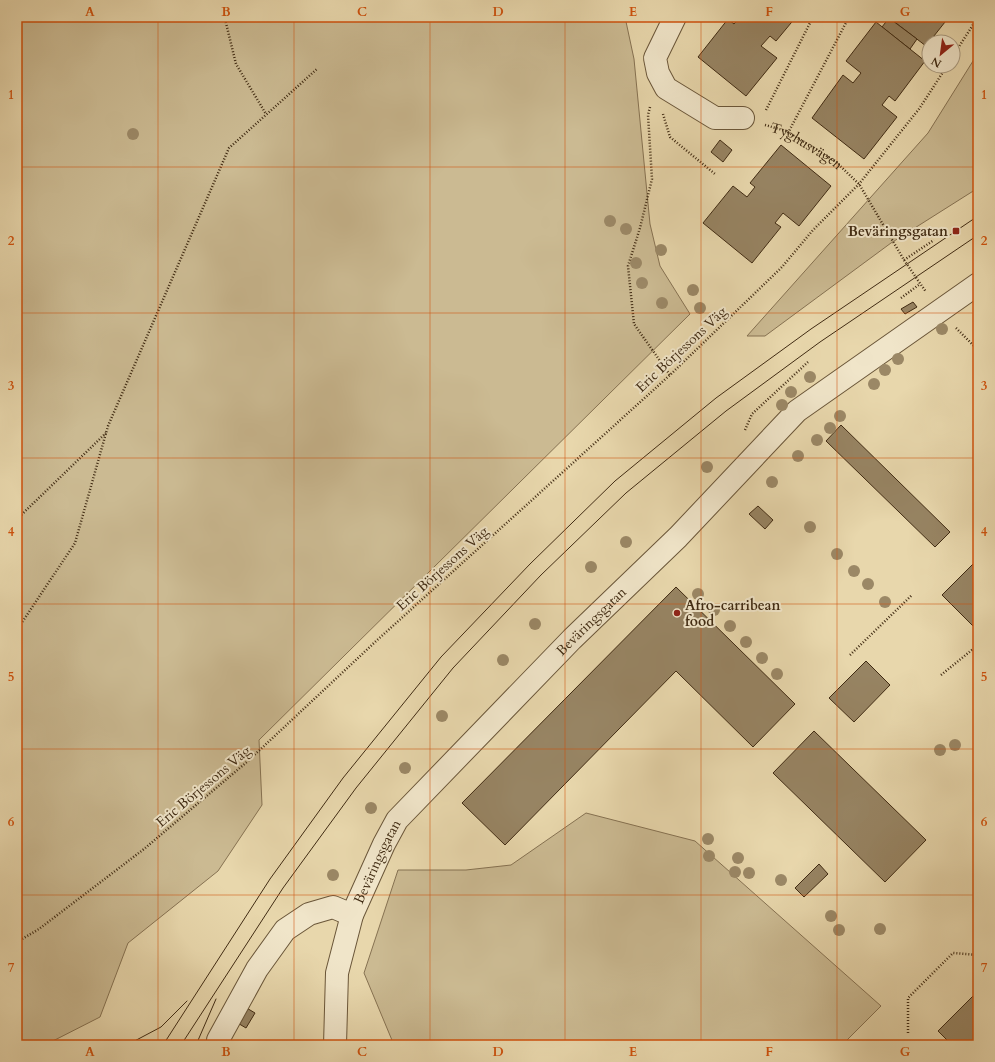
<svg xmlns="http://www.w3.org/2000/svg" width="995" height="1062" viewBox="0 0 995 1062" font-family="Cardo,serif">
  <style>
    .green { fill: #cbba92; stroke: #867252 }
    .building { fill: #978463; stroke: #402b13 }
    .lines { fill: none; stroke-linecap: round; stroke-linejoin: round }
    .minor-casing { stroke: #6a5639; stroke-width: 24 }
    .path { stroke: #402b13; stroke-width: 2.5; stroke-dasharray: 1 2; stroke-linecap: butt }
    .minor { stroke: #f0e5c9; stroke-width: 22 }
    .tram { stroke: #402b13; stroke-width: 1 }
    .tree { fill: #9b8866 }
    .grid { fill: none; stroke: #cf520d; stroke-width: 1; stroke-opacity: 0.55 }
    .poi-dot { fill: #8f2418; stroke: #f0e5c9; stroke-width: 1.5 }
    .labels { text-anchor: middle; stroke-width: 4; stroke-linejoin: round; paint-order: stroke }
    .street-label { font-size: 14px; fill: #402b13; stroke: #f0e5c9 }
    .poi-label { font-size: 14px; font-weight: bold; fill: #402b13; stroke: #f0e5c9; text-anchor: end }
    .neatline { fill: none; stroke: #cf520d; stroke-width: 1.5 }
    .grid-label { font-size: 13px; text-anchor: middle; font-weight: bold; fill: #cf520d }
  </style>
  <rect width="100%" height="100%" fill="#e8d7ac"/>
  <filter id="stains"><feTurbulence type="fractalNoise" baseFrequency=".005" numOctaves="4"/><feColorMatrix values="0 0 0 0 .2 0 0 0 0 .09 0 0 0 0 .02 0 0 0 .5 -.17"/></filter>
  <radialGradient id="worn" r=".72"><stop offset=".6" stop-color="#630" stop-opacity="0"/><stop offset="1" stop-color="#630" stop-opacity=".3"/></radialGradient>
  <!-- green -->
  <g class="green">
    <path d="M17,17h608l9,42 16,165 10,42 30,48 -431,426 3,65 -44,66 -90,72 -28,74 -55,28h-28z"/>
    <path d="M978,53v135l-87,55 -126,93h-18l181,-203z"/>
    <path d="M586,813l109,28 186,165 -39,39h-448l-30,-72 34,-103h68l45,-5z"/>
  </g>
  <!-- building -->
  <g class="building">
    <path d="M740,17h56l-20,24 -6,-5 -9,10 16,12 -31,38 -48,-39 30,-38 6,5z"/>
    <path d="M888,17h61l-23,29z"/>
    <path d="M889,18l28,21 -7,10 -28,-22z"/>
    <path d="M876,22l49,39 -30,40 -6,-5 -7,9 15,12 -33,42 -52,-41 31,-43 10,8 8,-10 -15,-12z"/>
    <path d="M720,140l12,10 -9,12 -12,-10z"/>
    <path d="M781,145l50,41 -32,40 -16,-13 -8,10 6,4 -29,36 -49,-40 30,-37 14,11 8,-10 -5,-4z"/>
    <path d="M913,302l4,5 -12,7 -4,-5z"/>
    <path d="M841,425l109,107 -15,15 -109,-106z"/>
    <path d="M758,506l15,14 -8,9 -16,-15z"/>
    <path d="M978,559v70l-1,1 -35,-35z"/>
    <path d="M676,587l119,117 -42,43 -77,-76 -171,174 -43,-42z"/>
    <path d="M866,661l24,24 -36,37 -25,-24z"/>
    <path d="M814,731l112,109 -41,42 -112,-109z"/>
    <path d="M819,864l9,10 -24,23 -9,-9z"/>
    <path d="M978,991v54h-26l-14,-14z"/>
    <path d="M245,1007l10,6 -9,15 -10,-6z"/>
  </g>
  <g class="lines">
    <!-- minor casing -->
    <g class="minor-casing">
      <g id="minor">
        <path d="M675,17l-20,41 3,15 8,15 49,30h28"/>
        <path d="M218,1040l39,-71 28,-39 24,-16 24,-7 19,8"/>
        <path id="s2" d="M335,1045l2,-72 15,-58 32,-71 13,-24 175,-181 106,-102 119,-126 181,-127"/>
      </g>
    </g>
    <!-- path -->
    <g class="path">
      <path d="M223,17l2,2 11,45 30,50"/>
      <path d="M953,56l25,-39"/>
      <path d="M650,107l-2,8 4,64 -12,49 -12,38 6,58 36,51"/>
      <path d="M766,110l47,-93"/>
      <path d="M663,114l7,23 45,37"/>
      <path id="s1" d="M765,125l21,6 49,30 24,23 45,76 22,32"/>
      <path d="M788,133l61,-116"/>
      <path d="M904,260l30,-20"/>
      <path d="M901,298l19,-14"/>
      <path d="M956,328l22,22"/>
      <path d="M745,430l7,-16 56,-52"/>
      <path d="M17,519l89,-86"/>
      <path d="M17,629l8,-11 50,-75 33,-117 121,-278 88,-79"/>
      <path d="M850,655l62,-60"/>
      <path d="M941,675l37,-30"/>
      <path d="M17,942l22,-13 105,-80 104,-88 126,-118 296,-268 112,-108 31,-37 46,-46 60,-75 28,-43"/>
      <path d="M908,1033v-35l45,-45 25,2"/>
    </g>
    <!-- minor -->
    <use href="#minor" class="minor"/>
    <!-- tram -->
    <g class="tram">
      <path d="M127,1045l34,-18 26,-26"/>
      <path d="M163,1045l107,-166 73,-101 98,-121 89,-93 85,-83 101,-83 95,-69 167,-113"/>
      <path d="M181,1045l102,-157 73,-100 97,-120 88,-93 85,-82 100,-82 94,-69 158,-107"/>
      <path d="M196,1045l20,-46"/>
    </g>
  </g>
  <!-- trees -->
  <g class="tree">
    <circle cx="133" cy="134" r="6"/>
    <circle cx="610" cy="221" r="6"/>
    <circle cx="626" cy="229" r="6"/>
    <circle cx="661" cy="250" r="6"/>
    <circle cx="636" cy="263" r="6"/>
    <circle cx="642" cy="283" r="6"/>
    <circle cx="693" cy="290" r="6"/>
    <circle cx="662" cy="303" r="6"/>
    <circle cx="700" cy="308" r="6"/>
    <circle cx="942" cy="329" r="6"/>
    <circle cx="898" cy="359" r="6"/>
    <circle cx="885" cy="370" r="6"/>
    <circle cx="810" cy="377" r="6"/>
    <circle cx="874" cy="384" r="6"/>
    <circle cx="791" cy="392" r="6"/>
    <circle cx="782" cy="405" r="6"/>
    <circle cx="840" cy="416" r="6"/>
    <circle cx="830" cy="428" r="6"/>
    <circle cx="817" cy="440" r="6"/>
    <circle cx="798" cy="456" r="6"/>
    <circle cx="707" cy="467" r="6"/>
    <circle cx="772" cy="482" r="6"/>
    <circle cx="810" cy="527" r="6"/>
    <circle cx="626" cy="542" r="6"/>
    <circle cx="837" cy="554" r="6"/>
    <circle cx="591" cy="567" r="6"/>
    <circle cx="854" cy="571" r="6"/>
    <circle cx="868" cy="584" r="6"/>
    <circle cx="698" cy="594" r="6"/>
    <circle cx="885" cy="602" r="6"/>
    <circle cx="714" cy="610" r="6"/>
    <circle cx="535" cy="624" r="6"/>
    <circle cx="730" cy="626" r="6"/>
    <circle cx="746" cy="642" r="6"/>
    <circle cx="762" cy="658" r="6"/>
    <circle cx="503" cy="660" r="6"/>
    <circle cx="777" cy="674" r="6"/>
    <circle cx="442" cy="716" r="6"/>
    <circle cx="955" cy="745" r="6"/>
    <circle cx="940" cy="750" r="6"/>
    <circle cx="405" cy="768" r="6"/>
    <circle cx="371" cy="808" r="6"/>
    <circle cx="708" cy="839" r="6"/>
    <circle cx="709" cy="856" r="6"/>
    <circle cx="738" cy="858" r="6"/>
    <circle cx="735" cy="872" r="6"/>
    <circle cx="749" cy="873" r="6"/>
    <circle cx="333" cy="875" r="6"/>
    <circle cx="781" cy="880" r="6"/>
    <circle cx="831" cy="916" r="6"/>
    <circle cx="880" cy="929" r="6"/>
    <circle cx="839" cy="930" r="6"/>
  </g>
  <!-- grid -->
  <path class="grid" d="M158,17v1028M294,17v1028M430,17v1028M565,17v1028M701,17v1028M837,17v1028M17,167h961M17,313h961M17,458h961M17,604h961M17,749h961M17,895h961"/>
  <!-- markers -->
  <g class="poi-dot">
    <rect x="952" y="227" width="8" height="8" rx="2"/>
    <circle cx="677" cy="613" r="4"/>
  </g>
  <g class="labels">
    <!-- street labels -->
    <g class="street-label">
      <text dy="5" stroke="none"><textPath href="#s1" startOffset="47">Tyghusvägen</textPath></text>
      <text transform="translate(681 349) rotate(-43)" y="5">Eric Börjessons Väg</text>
      <text transform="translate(442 568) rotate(-42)" y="5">Eric Börjessons Väg</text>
      <text dy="5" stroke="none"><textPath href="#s2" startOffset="515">Beväringsgatan</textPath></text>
      <text transform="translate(203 786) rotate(-40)" y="5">Eric Börjessons Väg</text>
      <text dy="5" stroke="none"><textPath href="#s2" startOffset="191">Beväringsgatan</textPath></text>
    </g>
    <!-- poi labels -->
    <g class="poi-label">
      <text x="948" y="236">Beväringsgatan</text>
      <text x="685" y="610" text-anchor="start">Afro-carribean<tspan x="685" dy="16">food</tspan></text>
    </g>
  </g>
  <!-- margin -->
  <rect width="995" height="1062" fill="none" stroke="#e8d7ac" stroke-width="44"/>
  <!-- north arrow -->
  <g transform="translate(941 54) rotate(209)"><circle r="19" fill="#f0e5c9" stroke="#aa9b80"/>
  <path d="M0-3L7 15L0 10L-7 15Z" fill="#8f2418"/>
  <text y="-6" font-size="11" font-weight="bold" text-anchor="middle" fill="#402b13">N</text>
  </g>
  <rect x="22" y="22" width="951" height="1018" class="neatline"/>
  <g class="grid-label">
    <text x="90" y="16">A</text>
    <text x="226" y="16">B</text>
    <text x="362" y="16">C</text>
    <text x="498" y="16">D</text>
    <text x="633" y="16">E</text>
    <text x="769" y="16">F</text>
    <text x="905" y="16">G</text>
    <text x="11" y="99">1</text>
    <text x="984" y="99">1</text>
    <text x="11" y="245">2</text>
    <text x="984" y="245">2</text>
    <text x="11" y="390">3</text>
    <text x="984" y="390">3</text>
    <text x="11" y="536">4</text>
    <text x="984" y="536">4</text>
    <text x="11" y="681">5</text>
    <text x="984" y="681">5</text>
    <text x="11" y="826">6</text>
    <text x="984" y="826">6</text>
    <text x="11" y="972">7</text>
    <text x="984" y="972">7</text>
    <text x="90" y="1056">A</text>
    <text x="226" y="1056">B</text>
    <text x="362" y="1056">C</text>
    <text x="498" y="1056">D</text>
    <text x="633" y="1056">E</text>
    <text x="769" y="1056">F</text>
    <text x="905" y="1056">G</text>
  </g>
  <rect width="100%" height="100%" filter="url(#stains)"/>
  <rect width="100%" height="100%" fill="url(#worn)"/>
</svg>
